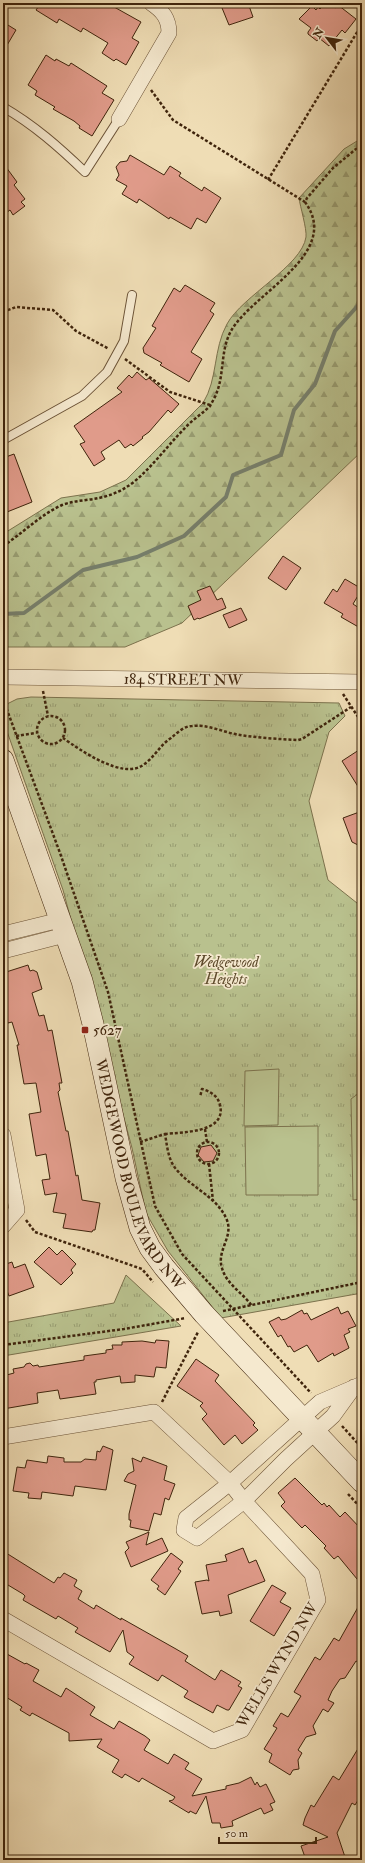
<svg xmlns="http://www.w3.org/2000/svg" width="365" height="1863" viewBox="0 0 365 1863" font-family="'IM FELL Double Pica',serif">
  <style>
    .grass { fill: url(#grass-tufts); stroke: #7c724d }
    .forest { fill: url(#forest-firs); stroke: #7c724d }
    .garden { fill: #b9c18e; stroke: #7c724d }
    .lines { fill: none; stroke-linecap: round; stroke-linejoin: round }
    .stream { stroke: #767f6c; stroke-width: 4 }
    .building { fill: #e09b8a; stroke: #3f240c }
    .lane-casing { stroke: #6b5236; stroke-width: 10 }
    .street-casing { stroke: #6b5236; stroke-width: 16 }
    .secondary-casing { stroke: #3f240c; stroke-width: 22 }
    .path { stroke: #3f240c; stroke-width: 2.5; stroke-dasharray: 3 2; stroke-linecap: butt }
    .lane { stroke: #f5e9cf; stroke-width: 8 }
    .street { stroke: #f5e9cf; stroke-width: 15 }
    .secondary { stroke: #f5e9cf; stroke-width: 21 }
    .poi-dot { fill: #8f2418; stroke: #f5e9cf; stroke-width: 1.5 }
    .labels { text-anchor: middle; stroke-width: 3.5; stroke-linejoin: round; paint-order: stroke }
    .street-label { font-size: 15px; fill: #3f240c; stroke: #f5e9cf }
    .park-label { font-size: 15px; font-style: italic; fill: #5e4b2c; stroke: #f5e9cf }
    .poi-label { font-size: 15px; fill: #3f240c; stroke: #f5e9cf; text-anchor: start }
  </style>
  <defs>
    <pattern id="grass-tufts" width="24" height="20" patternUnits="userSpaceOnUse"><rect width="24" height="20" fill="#b9c18e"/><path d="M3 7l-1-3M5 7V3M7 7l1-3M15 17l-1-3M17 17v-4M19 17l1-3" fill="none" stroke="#989d72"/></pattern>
    <pattern id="forest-firs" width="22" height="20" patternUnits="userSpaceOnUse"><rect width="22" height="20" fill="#b9c18e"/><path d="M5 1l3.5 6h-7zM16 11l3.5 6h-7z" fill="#989d72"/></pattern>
  </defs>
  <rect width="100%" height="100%" fill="#efddb5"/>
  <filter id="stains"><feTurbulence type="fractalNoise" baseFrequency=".005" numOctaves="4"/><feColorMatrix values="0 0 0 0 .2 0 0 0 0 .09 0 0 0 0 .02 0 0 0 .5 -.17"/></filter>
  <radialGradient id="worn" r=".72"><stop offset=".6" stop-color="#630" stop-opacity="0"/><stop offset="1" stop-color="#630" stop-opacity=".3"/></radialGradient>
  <!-- grass -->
  <g class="grass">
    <path d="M31,697l308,6 6,13 -16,16 -20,69 19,79 34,27v386l-141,25 -53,-67 -22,-38 -14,-65 -69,-258 -60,-170v-14l14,-7z"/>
    <path d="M126,1275l55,51 -178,30v-33l111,-20z"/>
  </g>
  <!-- forest -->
  <path class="forest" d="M362,138v313l-180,172 -57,24h-122v-113l58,-36 39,-6 26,-12 77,-77c15,-24 10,-54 24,-79 15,-28 75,-58 79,-87 1,-8 -6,-31 -7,-39l45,-49z"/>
  <!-- garden -->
  <g class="garden">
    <path d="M279,1069l-1,56 -34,1 1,-55z"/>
    <path d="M359,1093h3v106l-9,1 -2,-101z"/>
    <path d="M318,1126v69h-72l-1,-68z"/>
  </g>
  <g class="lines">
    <!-- stream -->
    <path class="stream" d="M3,614l21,-1 59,-43 54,-13 47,-21 42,-39 7,-22 48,-20 13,-45 21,-26 20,-53 27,-30"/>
  </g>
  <!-- building -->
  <g class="building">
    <path d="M41,3h66l34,19 -9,16 7,4 -13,23 -10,-6 -2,2 -12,-8 6,-10 -25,-15 -2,4 -22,-13 -2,4 -21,-13z"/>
    <path d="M220,3h28l5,14 -24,8z"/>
    <path d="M325,3h5l6,5 2,-3 18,14 -11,14 -3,-3 -13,16 -10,-8 -2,3 -9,-7v-2l3,-4 -12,-9 13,-13 4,4 2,-3 2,2z"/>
    <path d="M3,22l13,8 -13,22z"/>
    <path d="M46,55l9,6 1,-2 13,7 2,-3 36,23 -5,7 12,7 -22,36 -13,-8 1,-2 -6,-5 -21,-12 2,-2 -20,-12 2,-4 -9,-6z"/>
    <path d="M130,155l34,20 6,-9 11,7 -2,3 23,15 2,-4 17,11 -15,25 -9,-5 -6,11 -21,-12 -1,2 -30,-20 -2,4 -15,-9 5,-8 -11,-6 3,-5 -3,-8 4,-5 7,-1z"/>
    <path d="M3,163l14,19 -3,3 11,14 -4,3 4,4 -12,9 -3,-5 -7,5z"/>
    <path d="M185,285l30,18 -5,8 4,3 -23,38 11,7 -13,23 -29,-17 2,-2 -18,-10 -1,-5 13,-20 -4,-2 22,-38 6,4z"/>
    <path d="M137,372l9,8 3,-2 30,26 -8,9 -3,-3 -19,22 -7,5 1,1 -10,8 -2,-2 -6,4 -6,-8 -18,12 4,7 -11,7 -14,-22 5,-2 -11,-16 48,-34 -5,-4 12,-13 3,3z"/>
    <path d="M14,454l18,48 -25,10 -4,-12v-42z"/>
    <path d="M283,556l18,12 -15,22 -18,-12z"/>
    <path d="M345,579l17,10 -9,15 9,6v19l-21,-12 2,-3 -19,-11 9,-14 4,3z"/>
    <path d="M210,586l7,14 5,-2 4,10 -27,11 -1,-1 -4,2 -6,-14 13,-6 -4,-9z"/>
    <path d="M241,608l6,12 -18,8 -6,-13z"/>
    <path d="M362,748v45l-20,-32z"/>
    <path d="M362,811v36l-10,-5 -9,-24z"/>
    <path d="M28,965l2,6 3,-1 4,2 5,17 -10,4 7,23 5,-1 4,16 4,-1 10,53h-3l1,7 -2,2 8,39h2l8,45 2,-1 4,25 18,3 -5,27h-2l-1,2 -29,-4 3,-14 -13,-2 4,-19 -12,2 -3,-15 8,-1 -4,-25 -10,2 -7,-42 12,-2 -5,-29 -12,1 -7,-39h2l-7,-23 -4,1 -5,-16v-34z"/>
    <path d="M211,1145l6,8 -4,8 -9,1 -6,-7 3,-8z"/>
    <path d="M49,1247l8,8 5,-5 14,14 -5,6 2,3 -12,12 -27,-23z"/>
    <path d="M12,1262l2,6 11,-4 9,23 -25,9 -6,-16v-15z"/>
    <path d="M338,1307l3,7 7,-3 8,15 -8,3 2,3 -6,3 5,13 -15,8 -1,-3 -15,9 -11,-17 -13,7 -4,-6 -2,1 -7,-12 -3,2 -9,-15 10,-5 2,3 5,-1 16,-9 2,4 3,-1 4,7z"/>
    <path d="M156,1340l13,1 -3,27 -10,-1 -2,10 -19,-2v7l-14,1 -1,-7 -24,4v2h-2l2,12 -36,5 -2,-9 -21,3 1,10 -35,6v-33l11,-3 -1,-4 11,-2 2,-3 4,-1 3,3 5,-1 1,2 45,-7v-4l22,-3v-3l7,-1 -1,-4h10v-3l20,-1 13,2z"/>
    <path d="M196,1359l23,16 -4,6 40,42 -2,2 5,5 -16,14 -7,-9 -11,10 -22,-26 5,-5 -7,-8 3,-3 -26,-17z"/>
    <path d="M103,1446l10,4 -7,40 -31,-4 -2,10 -31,-4 -1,7 -13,-1 1,-5 -16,-2 4,-24 8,1 2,-8 20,3 1,-7 16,2v4h17l4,-3 11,1 1,-9 3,1z"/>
    <path d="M143,1457l24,9 -3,14 11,4 -6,16 -4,-2 -4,17 -7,-2 -5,18 -19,-4 1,-7h-2v-6l7,-29 -12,-4 4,-7 6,-3 -2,-13 9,4z"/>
    <path d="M295,1478l27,27 2,-2 3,4 2,-2 11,12 5,-5 17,18v55l-24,-29 -4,3 -10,-11 2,-2 -21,-21 -3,3 -21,-22 4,-4 -7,-9z"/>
    <path d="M149,1532l-3,13 16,-7 6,13 -37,16 -6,-15 4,-4 -3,-6z"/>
    <path d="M243,1548l6,15 7,-3 9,21 -37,14 4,18 -12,3 -1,-5 -17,3 -7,-32 12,-2 2,1 -3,-16 21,-4 -2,-6z"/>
    <path d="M3,1551l51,32 4,-6 2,1 4,-5 13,7 -3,6 8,5 -4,8 16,10 2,-4 25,15v-2l55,31 12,7 -3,5 30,19 6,-10 20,12 -3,4 4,2 -13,22h-2l-10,-5 -4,8 -29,-16 4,-6 -26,-16 -4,6 -29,-17 5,-7 -7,-5 -4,-22 -13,22 -35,-20 3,-4 -20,-12 -2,3 -33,-19 2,-4 -2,-2 -20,-12z"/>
    <path d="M171,1553l12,9 -5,7 3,2 -16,24 -8,-6 2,-3 -8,-6z"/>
    <path d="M272,1585l14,8 -6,9 11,6 -17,28 -24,-15z"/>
    <path d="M362,1600v55l-4,7 -2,-1 -11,17 -5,1 -8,12 -4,9 6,3 -6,9 -5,-3 -10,17 3,8 -10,3 -8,13 4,3 -4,7 1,9 -6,1 -3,5 -21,-13 3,-8 -8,-5 13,-21 -4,-2 8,-13 7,4 13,-21 -7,-4 21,-35 5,3 14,-22 5,3z"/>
    <path d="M7,1654l18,10 1,-1 13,7 -6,11 28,16 5,-9 29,19 -5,8 24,14 5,-8 26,15 5,4 -6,10 24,14 6,-10 15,9 -4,6 17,10 -10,17 34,-7v-3l13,-3 12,-6 4,8 2,-3 3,5 6,-3 9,18 -5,2 3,6 -9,4 -3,-6 -29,13 1,5 -12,2 -1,-5h-8l-6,-27 -10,18 -6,-3 -1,2 -20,-12 4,-1 2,-3 -33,-19 -3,4 -14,-8 -3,4 -10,-6 7,-12 -22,-13 5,-8 -33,2v-8l-37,-20 -2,3 -10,-6 2,-3 -16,-10 2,-3 -5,-3v-30z"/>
    <path d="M362,1742v52l-7,11 -3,-2 -15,30 9,27h-40l-5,-14 27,-9 -25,-12 2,-7 6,-13 3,2 19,-31 6,4z"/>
  </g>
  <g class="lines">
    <!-- lane casing -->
    <g class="lane-casing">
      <g id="lane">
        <path d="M3,107c31,18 56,40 82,65l34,-53"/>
        <path d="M3,440l79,-44 25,-24 17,-31 8,-46"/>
      </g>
    </g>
    <!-- street casing -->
    <g class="street-casing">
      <g id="street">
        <path d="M119,119l50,-86c0,-14 -6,-22 -18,-30"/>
        <path id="s1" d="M3,677l359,5"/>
        <path d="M3,934l57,-14"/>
        <path d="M3,951l62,-16"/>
        <path d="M3,1135l14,75 -14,16"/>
        <path d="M354,1387l-21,29 -47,43 -42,42 -47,37 -13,-8 2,-12 44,-35 90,-81 42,-18"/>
        <path d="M3,1437l151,-25 76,71 14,18 68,73 6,26 -76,130 -29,11 -210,-122"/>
      </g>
    </g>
    <!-- secondary casing -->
    <g class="secondary-casing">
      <g id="secondary">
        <path id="s2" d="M3,760l79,221 11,43 33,154 14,50 10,20 14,19 40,47 158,168"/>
      </g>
    </g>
    <!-- path -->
    <g class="path">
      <path d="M151,90l22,30 132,82"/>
      <path d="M268,180l94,-156"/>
      <path d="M3,312l13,-5 37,3 23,21 33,18"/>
      <path d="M125,359l45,33 40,13"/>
      <path d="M3,546c20,-13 37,-31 59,-41 8,-3 16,-4 24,-5 19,-2 34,-7 49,-19 19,-16 33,-36 50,-53 7,-8 17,-14 25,-22 3,-5 6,-11 8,-17 6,-19 3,-40 13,-58 21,-38 112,-77 74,-129l2,-4 26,-30 29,-24"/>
      <path d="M43,691l5,25"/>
      <path d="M343,694l19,29"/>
      <path d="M3,699l57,154 48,139 47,214 27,48 129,139"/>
      <circle cx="51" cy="730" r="14"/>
      <path d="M16,736l20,-3"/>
      <path d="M63,738c17,12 60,42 80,27 11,-7 17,-20 28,-27 6,-5 13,-12 21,-12 16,-2 33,7 48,9 19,3 39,4 58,5l4,-1 49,-32"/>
      <path d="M205,1129l2,13"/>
      <path d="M165,1134c17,-2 62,-1 55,-29 -2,-9 -10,-14 -18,-16l-2,8"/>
      <path d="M140,1142l25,-8c2,11 3,26 11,35 14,18 40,27 50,49 9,18 -10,32 -4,50 4,16 21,25 30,38"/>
      <circle cx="208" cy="1153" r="11"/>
      <path d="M209,1164l4,37"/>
      <path d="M26,1220l9,12 107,37 11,13"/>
      <path d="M223,1311l139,-29"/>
      <path d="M3,1345l121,-16 62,-11"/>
      <path d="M162,1402l36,-70"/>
      <path d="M342,1426l20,22"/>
      <path d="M348,1494l14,15"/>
    </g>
    <!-- lane -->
    <use href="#lane" class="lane"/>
    <!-- street -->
    <use href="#street" class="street"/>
    <!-- secondary -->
    <use href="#secondary" class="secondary"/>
  </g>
  <!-- markers -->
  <rect class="poi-dot" x="81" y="1026" width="8" height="8" rx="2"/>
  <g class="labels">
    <!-- street labels -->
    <g class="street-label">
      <text dy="5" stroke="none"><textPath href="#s1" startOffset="180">184 STREET NW</textPath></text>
      <text dy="5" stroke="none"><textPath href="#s2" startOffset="438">WEDGEWOOD BOULEVARD NW</textPath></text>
      <text transform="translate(277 1665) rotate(-59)" y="5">WELLS WYND NW</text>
    </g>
    <!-- park labels -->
    <g class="park-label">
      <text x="226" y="967">Wedgewood<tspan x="226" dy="17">Heights</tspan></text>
    </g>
    <!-- poi labels -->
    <g class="poi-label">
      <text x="93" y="1035">5627</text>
    </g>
  </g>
  <!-- margin -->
  <rect width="365" height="1863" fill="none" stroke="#efddb5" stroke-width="16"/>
  <rect x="4" y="4" width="357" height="1855" fill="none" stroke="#3f240c" stroke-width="2"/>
  <rect x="8" y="8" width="349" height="1847" fill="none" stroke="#3f240c"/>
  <!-- north arrow -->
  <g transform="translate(327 38) rotate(301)" stroke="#f5e9cf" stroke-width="3" paint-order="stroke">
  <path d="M0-3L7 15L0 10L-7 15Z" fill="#3f240c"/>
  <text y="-6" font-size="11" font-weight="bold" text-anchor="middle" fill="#3f240c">N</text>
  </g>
  <!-- scale -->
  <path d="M219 1837v6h97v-6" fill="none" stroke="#3f240c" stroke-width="2"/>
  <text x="225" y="1837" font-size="12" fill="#3f240c" stroke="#f5e9cf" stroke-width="3" paint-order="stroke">50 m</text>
  <rect width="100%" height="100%" filter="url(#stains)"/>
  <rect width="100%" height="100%" fill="url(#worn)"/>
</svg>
